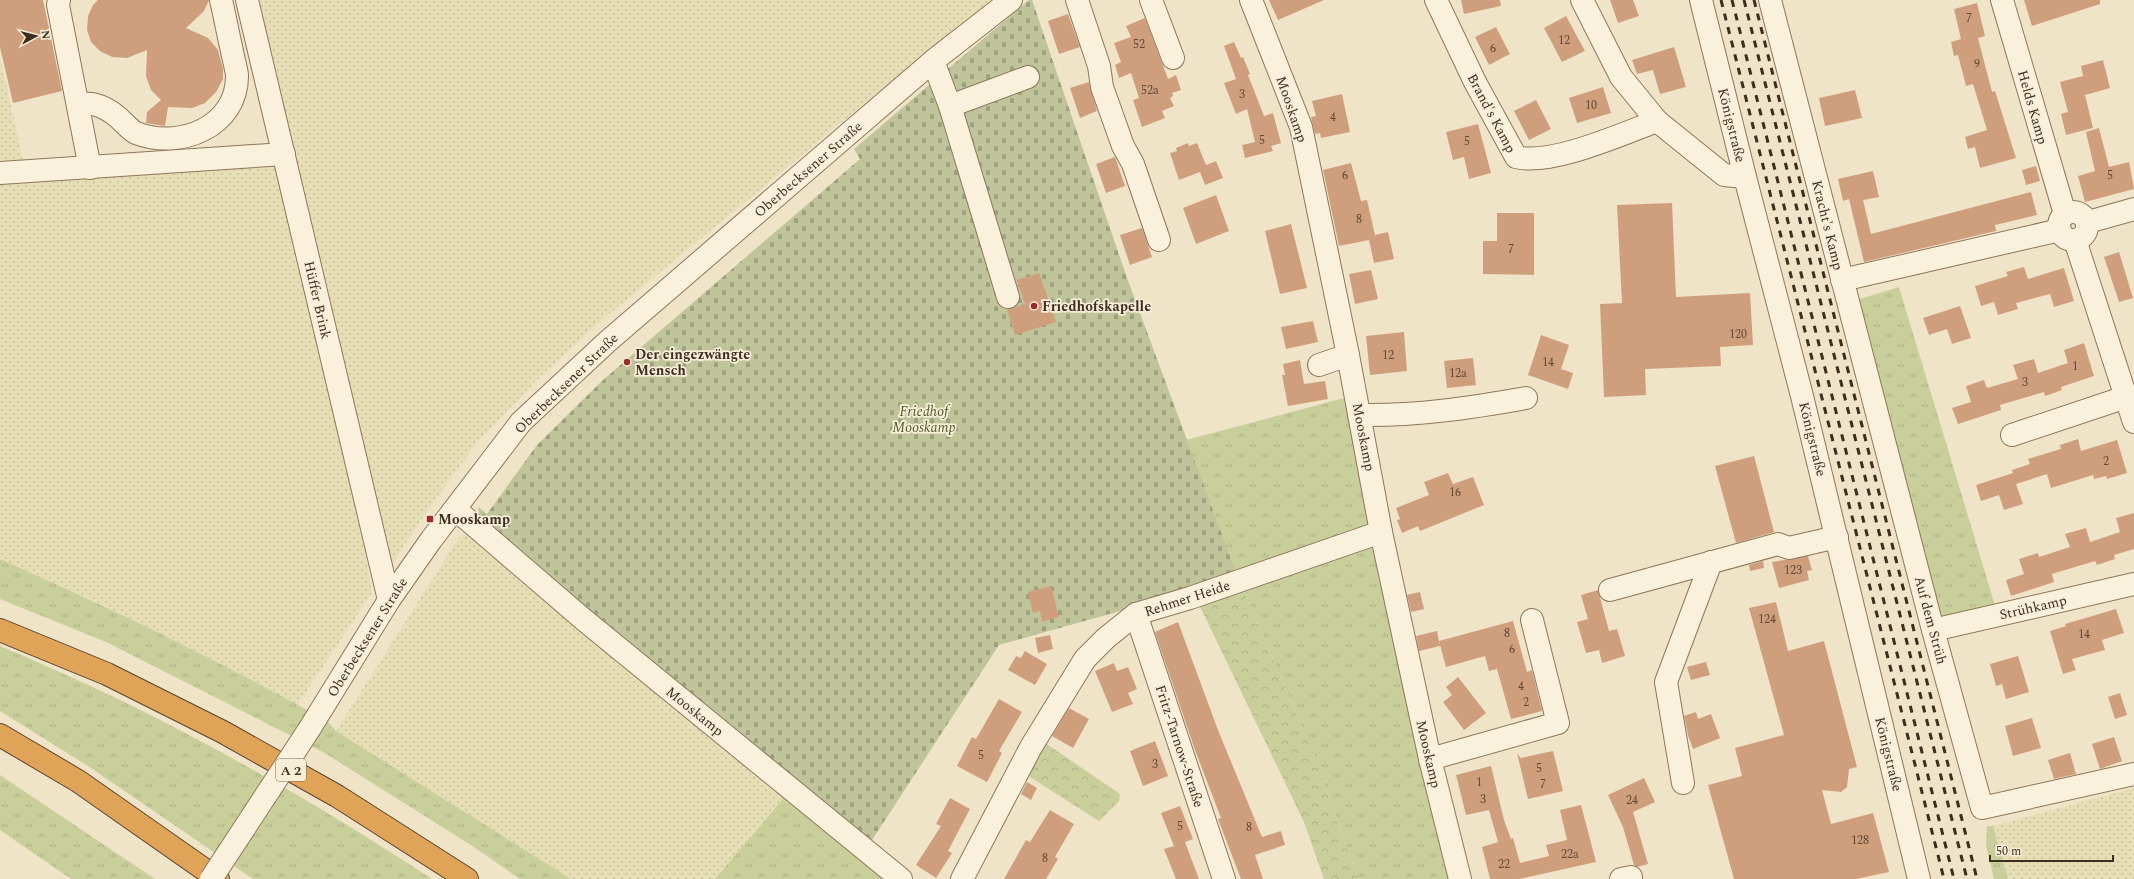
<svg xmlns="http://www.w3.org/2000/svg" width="2134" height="879" viewBox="0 0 2134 879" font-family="Spectral,serif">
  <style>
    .farmland { fill: url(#farmland-dots) }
    .grass { fill: url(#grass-tufts) }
    .forest { fill: url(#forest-crowns) }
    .cemetery { fill: url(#cemetery-stones) }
    .building { fill: #cf9f7d }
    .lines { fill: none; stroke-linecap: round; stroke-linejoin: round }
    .minor-casing { stroke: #8d765c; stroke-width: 24 }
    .highway-casing { stroke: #5b4430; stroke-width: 24 }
    .minor { stroke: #faf1dc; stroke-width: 22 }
    .highway { stroke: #e0a458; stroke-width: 22 }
    .rail { stroke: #3d2e20; stroke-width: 3; stroke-dasharray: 7 7; stroke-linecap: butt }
    .minor-bridge-casing { stroke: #8d765c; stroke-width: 24; stroke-linecap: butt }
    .minor-bridge { stroke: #faf1dc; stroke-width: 22 }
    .poi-dot { fill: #9e2a2b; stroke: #f7eed8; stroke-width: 1.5 }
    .labels { text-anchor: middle; stroke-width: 3.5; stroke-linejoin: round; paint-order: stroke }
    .number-label { font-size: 12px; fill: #624a37 }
    .shield { fill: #f7eed8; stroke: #756857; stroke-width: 1 }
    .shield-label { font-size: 13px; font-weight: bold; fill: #3d2e20 }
    .street-label { font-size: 14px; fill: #3d2e20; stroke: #f7eed8 }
    .poi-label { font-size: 14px; font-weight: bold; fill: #3d2e20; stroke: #f7eed8; text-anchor: start }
    .park-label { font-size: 14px; font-style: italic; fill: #4d5a26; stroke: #f7eed8 }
  </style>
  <defs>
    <pattern id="farmland-dots" width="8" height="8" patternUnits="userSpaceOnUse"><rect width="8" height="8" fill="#e6deb5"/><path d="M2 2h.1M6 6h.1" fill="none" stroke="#c6bf9b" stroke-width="1.8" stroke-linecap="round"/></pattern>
    <pattern id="grass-tufts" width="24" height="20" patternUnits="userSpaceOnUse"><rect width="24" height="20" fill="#c9cf9b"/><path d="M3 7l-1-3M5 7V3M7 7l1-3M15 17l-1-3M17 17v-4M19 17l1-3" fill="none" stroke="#aeb285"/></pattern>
    <pattern id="forest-crowns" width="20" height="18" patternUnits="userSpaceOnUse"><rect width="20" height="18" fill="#c9cf9b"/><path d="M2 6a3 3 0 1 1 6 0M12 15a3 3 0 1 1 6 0" fill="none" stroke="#aeb285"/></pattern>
    <pattern id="cemetery-stones" width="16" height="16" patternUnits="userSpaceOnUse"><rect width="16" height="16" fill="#bfc49a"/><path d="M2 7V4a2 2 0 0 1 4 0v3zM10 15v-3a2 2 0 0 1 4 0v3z" fill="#9ca07d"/></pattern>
  </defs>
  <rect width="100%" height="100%" fill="#f0e4c8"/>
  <!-- farmland -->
  <g class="farmland">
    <path d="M256,0h734l-394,325 -57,53 -59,61 -51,69 -37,56 -12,-40z"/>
    <path d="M0,58l24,106 -24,1z"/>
    <path d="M268,162l12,10 76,327 16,94 -75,112 -204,-105 -93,-41v-379z"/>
    <path d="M473,534l314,260 -72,85h-144l-235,-148 124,-195z"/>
    <path d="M2134,788v91h-126l-15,-53z"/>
  </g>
  <!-- grass -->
  <g class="grass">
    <path d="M1899,287l101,335 -67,20 -93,-337z"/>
    <path d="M1348,397l107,482h-97l-46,-129 -74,-172 -52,-138z"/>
    <path d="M0,559c112,49 221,103 327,162l9,10 235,148h-51l-46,-32 -151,-95 -217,-110 -106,-43z"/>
    <path d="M0,646c152,63 295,143 432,233h-179l-165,-113 -88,-55z"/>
    <path d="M0,775l155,104h-84l-71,-49z"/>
    <path d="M787,794l101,85h-173z"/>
    <path d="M1987,826h6l15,53h-14l-8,-34z"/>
  </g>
  <!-- forest -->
  <g class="forest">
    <path d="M1238,578l74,172 46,129h-34l-20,-57 -112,-232z"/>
    <path d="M1038,738l82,56 -1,7 -20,20 -80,-51z"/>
  </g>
  <!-- cemetery -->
  <path class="cemetery" d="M1029,0h3l94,275 112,303 -239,67 -138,212 -380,-336 -3,-14 9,7 50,-69 66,-65 257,-221 -6,-10z"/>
  <!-- building -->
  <g class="building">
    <path d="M0,0h43l19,91 -49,12 -13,-56z"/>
    <path d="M98,0h111l-5,11 -18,17 22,10 10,12 5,19v10l-7,13 -11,11 -13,5 -24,-1 -3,19 -19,-3 1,-11 14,-12 -10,-10 -5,-14 1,-26 -20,8 -15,-1 -12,-6 -9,-9 -4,-12 1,-14 5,-11z"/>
    <path d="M1269,0h55l-46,20z"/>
    <path d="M1461,0h39l1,6 -37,8z"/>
    <path d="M1610,0h23l6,16 -21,7z"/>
    <path d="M2024,0h76v4l-68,22z"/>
    <path d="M1977,3l8,33 -7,2 14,54 3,-1 21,67 -36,10 -5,-21 -7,2 -3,-12 22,-7 -14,-46 -7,2 -8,-31 -4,1 -3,-14 10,-3 -7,-30z"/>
    <path d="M1068,14l12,33 -21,7 -11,-33z"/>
    <path d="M1566,16l19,35 -23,11 -18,-34z"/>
    <path d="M1145,18l23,61 8,-4 5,15 -9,3 1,3 -3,2 4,8 -12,5 3,7 -23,9 -9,-27 6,-2 -8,-25 -12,5 -4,-13 6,-3 -7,-19 17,-6 -5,-11z"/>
    <path d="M1496,27l14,27 -21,11 -14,-28z"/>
    <path d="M1234,42l7,16 2,-1 7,17 -2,1 16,41 9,-3 8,30 -10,3 2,5 -28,7 -3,-13 13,-3 -8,-33 -11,5 -12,-31 12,-4 -12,-33z"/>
    <path d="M1674,47l12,40 -26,7 -7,-24 -16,4 -5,-14z"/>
    <path d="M2103,60l7,28 -25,7 8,33 -27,7 -5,-21 7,-2 -8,-30 23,-6 -2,-10z"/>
    <path d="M1089,82l8,29 -17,7 -10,-30z"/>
    <path d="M1603,87l8,26 -34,10 -8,-25z"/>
    <path d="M1855,90l7,28 -37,8 -6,-28z"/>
    <path d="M1342,94l8,38 -29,6 -1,-5 -5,1 -4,-17 5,-1 -4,-15z"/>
    <path d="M1536,100l15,29 -22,11 -15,-29z"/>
    <path d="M1478,124l13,49 -22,6 -5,-22 -11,3 -7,-28z"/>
    <path d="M2099,128l10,39 20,-5 5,27 -49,13 -7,-26 17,-5 -9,-39z"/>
    <path d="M1188,143l1,3 8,-3 9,22 10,-4 7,17 -18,7 -5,-13 -21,8 -9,-27 7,-2 -1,-3z"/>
    <path d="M1115,157l10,29 -19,7 -10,-29z"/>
    <path d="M1351,163l10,38 6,-1 8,35 13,-3 6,27 -20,4 -5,-23 -30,6 -16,-76z"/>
    <path d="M2036,166l4,15 -14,4 -4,-15z"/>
    <path d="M1873,171l6,26 -16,3 8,34 160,-42 6,23 -42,10 1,6 -132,31 -15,-63 -6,2 -5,-22z"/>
    <path d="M1216,195l13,36 -33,13 -13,-36z"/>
    <path d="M1672,203l4,94 74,-4 3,52 -33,2 1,19 -76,3 1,26 -42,2 -4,-93 22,-1 -5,-98z"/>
    <path d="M1497,213h37v62l-51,-1v-33h14z"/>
    <path d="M1291,224l16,64 -27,6 -15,-63z"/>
    <path d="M1142,228l10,29 -22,8 -10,-30z"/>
    <path d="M2119,252l14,46 -14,4 -15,-45z"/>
    <path d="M2024,267l4,12 36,-11 10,33 -20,6 -4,-13 -34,9 2,6 -20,6 -4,-13 -13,4 -6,-20 33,-10 -2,-4z"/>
    <path d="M1371,270l7,29 -23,5 -6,-30z"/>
    <path d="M1039,273l17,49 -41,13 -8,-25 18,-6 -8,-24z"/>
    <path d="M1960,306l11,32 -19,6 -5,-15 -18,6 -6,-17z"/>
    <path d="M1313,321l5,21 -32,7 -5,-22z"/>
    <path d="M1404,332l3,39 -37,4 -4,-39z"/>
    <path d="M1541,335l28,10 -8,24 12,4 -5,16 -40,-14z"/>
    <path d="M2084,343l10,33 -33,11 1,3 -8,3 -9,3 -1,-4 -44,13 1,5 -43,14 -6,-16 19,-6 -5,-16 18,-6 3,8 31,-9 -5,-14 21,-6 4,14 30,-10 -4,-13z"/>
    <path d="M1473,358l3,27 -29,3 -3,-27z"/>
    <path d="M1300,360l4,24 21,-3 3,18 -40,7 -6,-31h3l-2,-11z"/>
    <path d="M2078,439l3,12 36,-11 10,33 -20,6 -1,-3 -12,3 -1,-4 -42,13 -4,-14 -31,10 7,20 -19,6 -5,-15 -18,6 -5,-16 37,-12 -1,-3 18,-6 -2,-5 33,-10 -1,-4z"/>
    <path d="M1754,456l20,76 -38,11 -21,-77z"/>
    <path d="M1448,473l5,11 20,-7 11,28 -64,26 -2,-5 -16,7 -5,-13 3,-1 -4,-11 33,-13 -5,-13z"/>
    <path d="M2134,513v36l-20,6 1,4 -18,6 -2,-4 -43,13 2,8 -43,14 -5,-16 18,-6 -5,-15 19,-6 1,4 31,-10 -5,-13 21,-6 4,14 30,-10 -4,-14z"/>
    <path d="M1808,556l4,14 -5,1 2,9 -30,8 -7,-26z"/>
    <path d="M1763,561l1,7 -14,3 -1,-6z"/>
    <path d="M1051,586l8,31 -17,5 -2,-11 -7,2 -5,-21z"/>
    <path d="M1598,590l11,41 8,-2 8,27 -23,7 -3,-13 -13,3 -9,-31 11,-3 -7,-24z"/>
    <path d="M1420,592l4,17 -13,3 -4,-17z"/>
    <path d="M1776,602l12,49 36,-10 33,126 -8,2 -2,18 -6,5 -19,-2 9,34 42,-11 16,59 -33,7h-122l-26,-94 34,-9 -7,-28 49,-13 -35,-127z"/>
    <path d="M2116,609l8,24 -22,7 3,10 -33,9 4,11 -13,4 -13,-43 16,-5 -1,-2z"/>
    <path d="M1513,621l14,51 5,-2 10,41 -31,8 -14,-50 -8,2 -4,-15 -39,11 -7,-26z"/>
    <path d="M1178,622l40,108 44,107 19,-6 4,14 -30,10 8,24h-22l-23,-60 3,-1 -26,-68 -40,-118z"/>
    <path d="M1437,631l3,15 -21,5 -3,-15z"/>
    <path d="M1050,635l3,14 -15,4 -3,-15z"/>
    <path d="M1025,651l22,13 -12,21 -27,-15 8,-14 5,2z"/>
    <path d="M2018,656l11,36 -23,7 -4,-15 -6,2 -6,-22z"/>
    <path d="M1706,662l4,13 -19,5 -4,-13z"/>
    <path d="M1114,663l3,8 11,-4 9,22 -9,4 5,11 -21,8 -17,-41z"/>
    <path d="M1458,677l28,36 -22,17 -21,-28 9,-7 -6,-8z"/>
    <path d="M2120,693l7,22 -12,4 -7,-22z"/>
    <path d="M999,699l23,13 -23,39 3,2 -15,29 -30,-16 15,-29 4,2z"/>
    <path d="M1069,708l20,11 -16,29 -21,-12z"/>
    <path d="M1696,712l2,7 13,-5 9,24 -27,11 -5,-14 -4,-19z"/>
    <path d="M2032,718l9,30 -28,8 -8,-30z"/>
    <path d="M2114,737l8,24 -22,8 -8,-25z"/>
    <path d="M1155,741l13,35 -25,10 -13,-35z"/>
    <path d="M1553,751l10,40 -35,8 -11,-46 5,7 -1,-2z"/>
    <path d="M2070,753l6,21 -22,5 -6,-19z"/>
    <path d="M1491,766l13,54 7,19 2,-1 7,25 29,-7 -3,-11 21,-5 -7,-30 21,-5 15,57 -77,17h-29l-8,-32 16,-5 -9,-32 -23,5 -10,-40z"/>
    <path d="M1644,778l11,24 -22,10 15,52 -11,3 -3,-2 -11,-38 -15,-32z"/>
    <path d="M1027,782l10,6 -6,12 -10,-6z"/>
    <path d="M950,798l20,11 -22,42 4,2 -16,25 -20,-13 25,-39 -5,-2z"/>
    <path d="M1180,806l13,33 -8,3 14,37h-23l-12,-30 10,-3 -13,-33z"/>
    <path d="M1050,810l24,14 -19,33 3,2 -12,20h-42l22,-39 4,2z"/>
  </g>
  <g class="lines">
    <!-- minor casing -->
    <g class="minor-casing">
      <g id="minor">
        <path d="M59,0l-1,5 32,163"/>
        <path d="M247,0l142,600"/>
        <path d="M1077,0l22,66 3,21 21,59 10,18 26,76"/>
        <path d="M1151,0l22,58"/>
        <path d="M1251,0l50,127 47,228 33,177 49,227 30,120"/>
        <path d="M1436,0l39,82 41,75c35,9 106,-23 141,-36"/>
        <path d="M1582,0l39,77 36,44 67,54 21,2"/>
        <path d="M1701,0l44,177 57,219 117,483"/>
        <path d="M1770,0l163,630 49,178 152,-34"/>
        <path d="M2002,0l63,214"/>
        <path d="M933,61l17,45 58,191"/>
        <path d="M79,105c18,-5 33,6 45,18 4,4 8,8 12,10 43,17 102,-6 101,-58 -1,-8 -4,-17 -5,-24 -4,-17 -7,-34 -11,-51"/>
        <path d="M950,106l78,-29"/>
        <path d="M0,173l284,-19"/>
        <circle cx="2073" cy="226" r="14"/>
        <path d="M2088,222l46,-13"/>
        <path d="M2075,240l59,182"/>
        <path d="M1842,280l218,-50"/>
        <path d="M1319,365l29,-10"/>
        <path d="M1359,415c57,1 111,-7 167,-17"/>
        <path d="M2012,435l114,-38"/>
        <path d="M455,509l128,110 318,260"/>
        <path d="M1610,590l168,-46 11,4 48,-11"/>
        <path d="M1136,614l88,265"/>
        <path d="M1933,630l201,-46"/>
        <path d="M310,728l79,-128 42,-60 90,-118 86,-80 326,-281 78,-61"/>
        <path d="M1430,759l128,-36 -26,-103"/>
        <path d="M1683,783l-17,-101 45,-120"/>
        <path d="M962,879l69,-132 54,-88 21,-21 30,-24 54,-16 191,-66"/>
        <path d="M1621,879l10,-2"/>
      </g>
    </g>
    <!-- highway casing -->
    <g class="highway-casing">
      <g id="highway">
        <path d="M0,630l107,44 116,58 114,64 130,83"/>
        <path d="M0,735l78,46 140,98"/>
      </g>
    </g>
    <!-- minor -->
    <use href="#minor" class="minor"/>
    <!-- highway -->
    <use href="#highway" class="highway"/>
    <!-- rail -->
    <g class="rail">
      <path d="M1721,0l223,879"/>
      <path d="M1732,0l222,879"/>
      <path d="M1744,0l223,879"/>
      <path d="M1754,0l223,879"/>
    </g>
    <!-- minor-bridge casing -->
    <g class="minor-bridge-casing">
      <path id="minor-bridge" d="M211,879l99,-151"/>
    </g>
    <!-- minor-bridge -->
    <use href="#minor-bridge" class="minor-bridge"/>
  </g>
  <!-- markers -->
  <g class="poi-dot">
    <circle cx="1034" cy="306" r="4"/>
    <circle cx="627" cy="362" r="4"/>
    <rect x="426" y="515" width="8" height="8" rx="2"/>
  </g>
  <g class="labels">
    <!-- number labels -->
    <g class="number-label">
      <text x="1969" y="22">7</text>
      <text x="1564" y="44">12</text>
      <text x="1139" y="48">52</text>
      <text x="1493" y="52">6</text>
      <text x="1977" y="68">9</text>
      <text x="1150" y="94">52a</text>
      <text x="1242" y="98">3</text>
      <text x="1591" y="109">10</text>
      <text x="1333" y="121">4</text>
      <text x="1262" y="144">5</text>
      <text x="1467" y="145">5</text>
      <text x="1345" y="179">6</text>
      <text x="2110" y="179">5</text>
      <text x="1359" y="223">8</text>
      <text x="1511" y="253">7</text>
      <text x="1738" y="338">120</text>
      <text x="1388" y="359">12</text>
      <text x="1548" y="366">14</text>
      <text x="2075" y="370">1</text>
      <text x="1458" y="377">12a</text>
      <text x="2025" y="386">3</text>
      <text x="2106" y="465">2</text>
      <text x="1455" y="496">16</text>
      <text x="1793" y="574">123</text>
      <text x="1767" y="623">124</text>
      <text x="1507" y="637">8</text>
      <text x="2084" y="638">14</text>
      <text x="1512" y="653">6</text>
      <text x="1521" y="690">4</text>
      <text x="1526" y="706">2</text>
      <text x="981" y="759">5</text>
      <text x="1155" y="768">3</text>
      <text x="1539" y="772">5</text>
      <text x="1479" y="786">1</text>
      <text x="1543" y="788">7</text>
      <text x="1483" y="803">3</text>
      <text x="1632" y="804">24</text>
      <text x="1180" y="830">5</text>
      <text x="1249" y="831">8</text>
      <text x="1860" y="844">128</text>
      <text x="1570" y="858">22a</text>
      <text x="1045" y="862">8</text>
      <text x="1504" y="868">22</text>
    </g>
    <!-- shield labels -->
    <rect class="shield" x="276" y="759" width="30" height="22" rx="3"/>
    <g class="shield-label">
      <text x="291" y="775">A 2</text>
    </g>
    <!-- street labels -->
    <g class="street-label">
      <text transform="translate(2033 107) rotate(74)" y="5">Helds Kamp</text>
      <text transform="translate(1292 109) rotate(71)" y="5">Mooskamp</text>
      <text transform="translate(1492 113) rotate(62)" y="5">Brand's Kamp</text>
      <text transform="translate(1732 125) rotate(76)" y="5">Königstraße</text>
      <text transform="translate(808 169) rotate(-41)" y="5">Oberbecksener Straße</text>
      <text transform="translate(1828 225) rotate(76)" y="5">Kracht's Kamp</text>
      <text transform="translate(318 300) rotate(77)" y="5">Hüffer Brink</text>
      <text transform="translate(566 383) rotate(-44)" y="5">Oberbecksener Straße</text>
      <text transform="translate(1364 437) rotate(79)" y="5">Mooskamp</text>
      <text transform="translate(1813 439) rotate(76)" y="5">Königstraße</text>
      <text transform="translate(1187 598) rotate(-18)" y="5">Rehmer Heide</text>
      <text transform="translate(2033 607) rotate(-13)" y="5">Strühkamp</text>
      <text transform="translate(1931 620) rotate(75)" y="5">Auf dem Strüh</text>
      <text transform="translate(367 637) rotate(-58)" y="5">Oberbecksener Straße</text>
      <text transform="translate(695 711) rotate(39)" y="5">Mooskamp</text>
      <text transform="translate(1180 746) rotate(72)" y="5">Fritz-Tarnow-Straße</text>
      <text transform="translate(1429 754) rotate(77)" y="5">Mooskamp</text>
      <text transform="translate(1889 754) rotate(76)" y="5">Königstraße</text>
    </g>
    <!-- poi labels -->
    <g class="poi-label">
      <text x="1042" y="311">Friedhofskapelle</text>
      <text x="635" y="359">Der eingezwängte<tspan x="635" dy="16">Mensch</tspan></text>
      <text x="438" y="524">Mooskamp</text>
    </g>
    <!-- park labels -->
    <g class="park-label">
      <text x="924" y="416">Friedhof<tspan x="924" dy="16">Mooskamp</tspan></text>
    </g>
  </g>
  <!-- north arrow -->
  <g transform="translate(36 36) rotate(83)" stroke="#f7eed8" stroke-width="3" paint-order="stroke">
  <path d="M0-3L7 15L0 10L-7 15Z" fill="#3d2e20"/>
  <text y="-6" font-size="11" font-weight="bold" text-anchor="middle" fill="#3d2e20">N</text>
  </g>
  <!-- scale -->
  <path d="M1990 855v6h123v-6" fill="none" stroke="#3d2e20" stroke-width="2"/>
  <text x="1996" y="855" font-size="12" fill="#3d2e20" stroke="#f7eed8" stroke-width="3" paint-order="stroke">50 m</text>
</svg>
